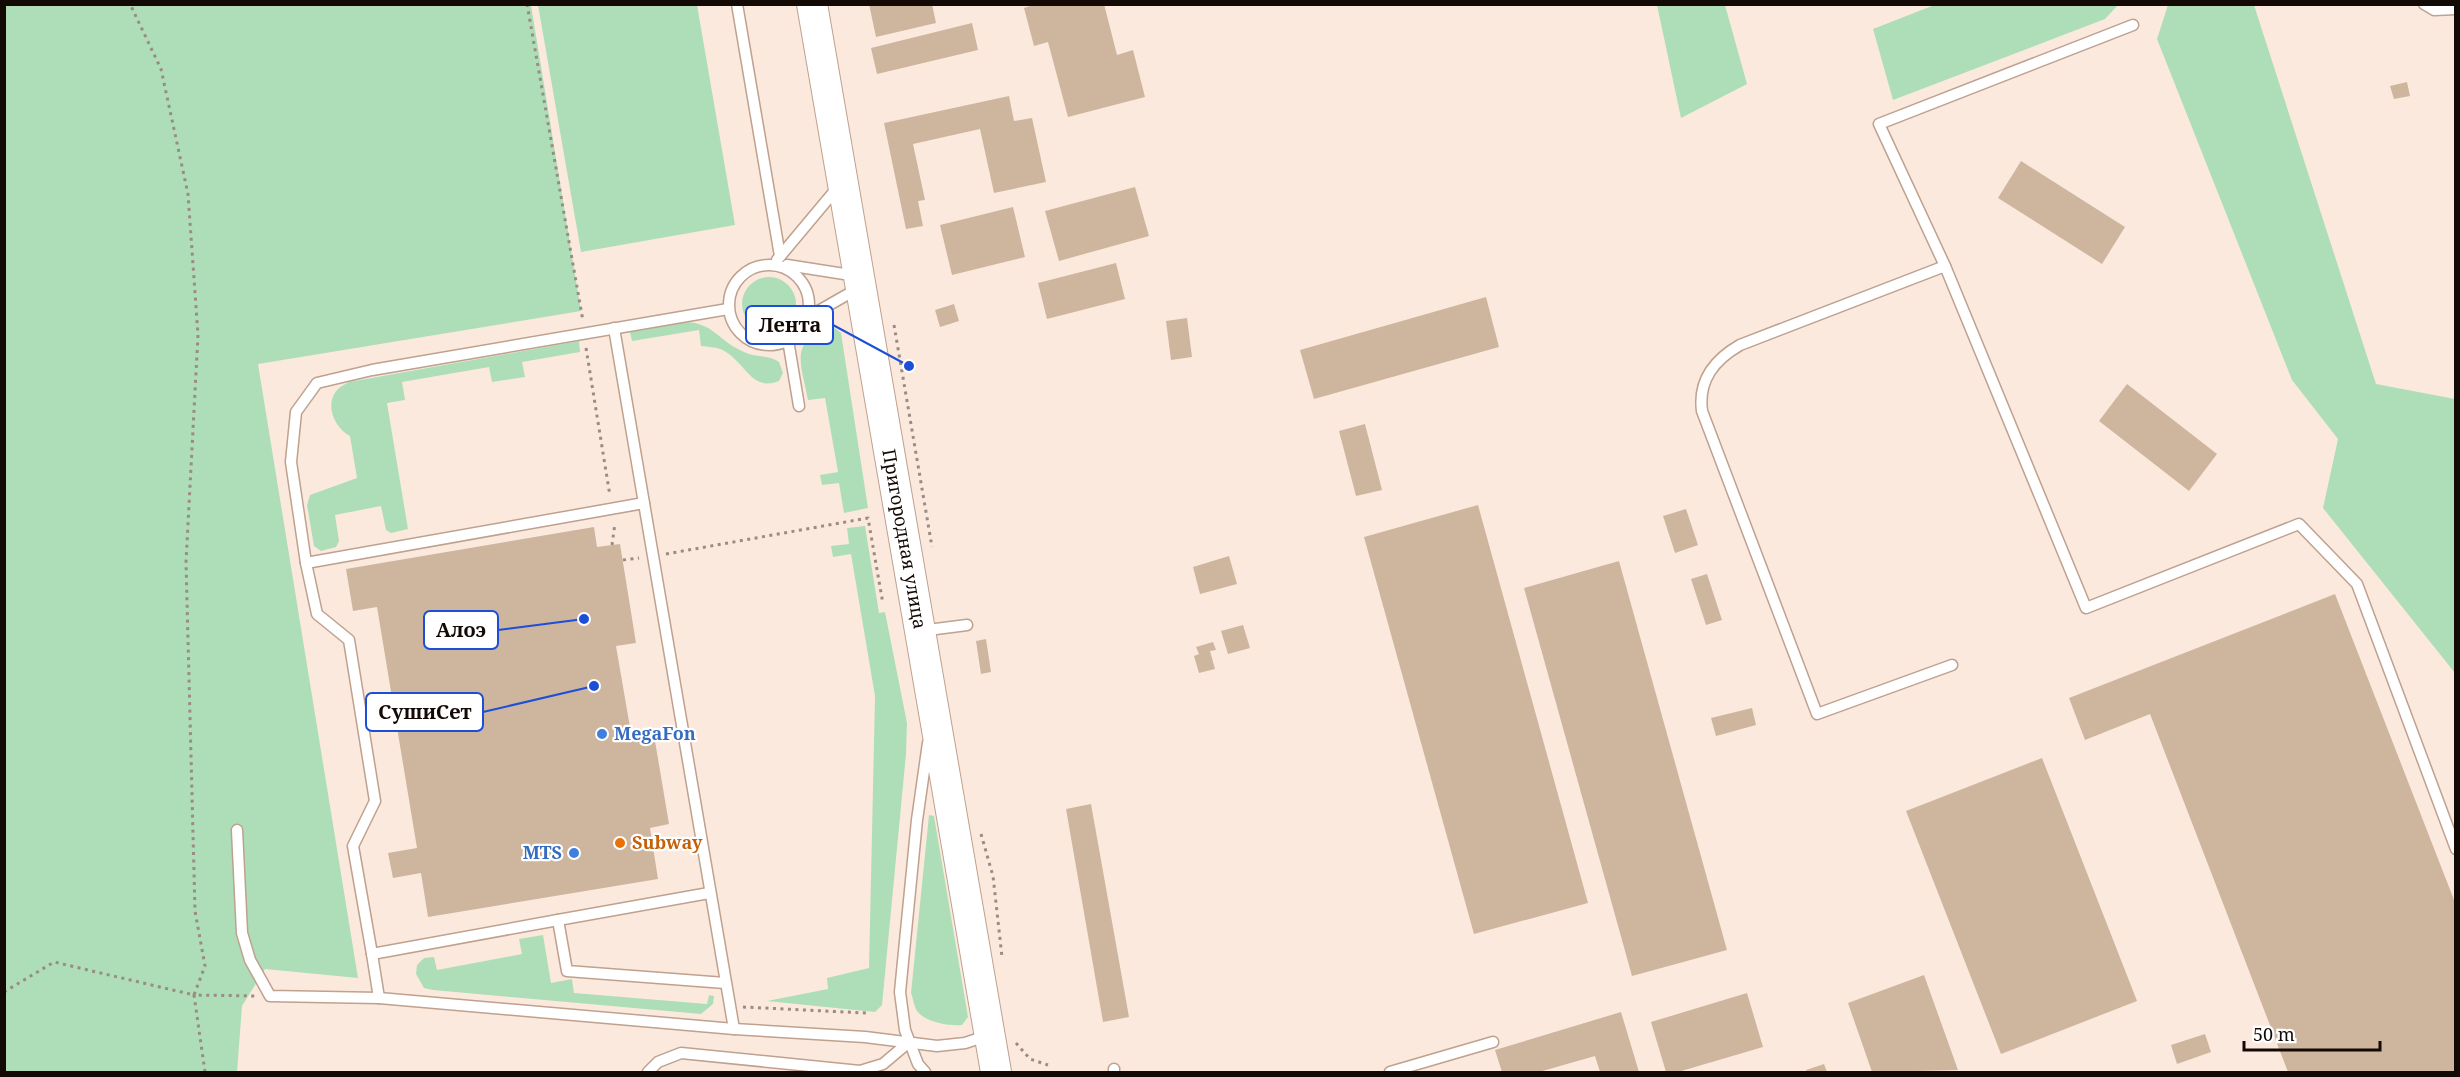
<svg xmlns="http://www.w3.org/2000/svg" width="2460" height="1077" viewBox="0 0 2460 1077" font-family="'Noto Serif',serif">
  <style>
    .green { fill: #aedeb7 }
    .building { fill: #ceb59d }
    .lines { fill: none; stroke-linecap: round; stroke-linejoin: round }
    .lane-casing { stroke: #bea18f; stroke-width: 13 }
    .secondary-casing { stroke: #bea18f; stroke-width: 32 }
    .path { stroke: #9a8b83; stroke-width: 3; stroke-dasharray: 3 4.5; stroke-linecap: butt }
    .lane { stroke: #fff; stroke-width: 10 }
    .secondary { stroke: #fff; stroke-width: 30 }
    .shop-dot { fill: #3f7fe0; stroke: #fff; stroke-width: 2 }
    .food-dot { fill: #e8710a; stroke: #fff; stroke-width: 2 }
    .labels { text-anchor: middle; stroke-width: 4.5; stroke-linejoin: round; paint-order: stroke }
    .street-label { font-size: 18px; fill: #130905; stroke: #fff }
    .shop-label { font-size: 18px; font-weight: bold; fill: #366cbe; stroke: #fff; text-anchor: start }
    .food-label { font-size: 18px; font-weight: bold; fill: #c56008; stroke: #fff; text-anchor: start }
    .leader { fill: none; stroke: #1d4ed8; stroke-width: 2 }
    .callout-dot { fill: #1d4ed8; stroke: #fff; stroke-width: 2 }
    .callout { fill: #fff; stroke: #1d4ed8; stroke-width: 2 }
    .callout-label { font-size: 20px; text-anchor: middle; font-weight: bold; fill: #130905 }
  </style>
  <rect width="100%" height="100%" fill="#fce9de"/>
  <!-- green -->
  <g class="green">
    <path d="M1937,4h181v1l-13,14 -212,81 -20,-71z"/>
    <path d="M5,5h526l50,306 -323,53 100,614 -93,-9 -23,37 -5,66h-232z"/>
    <path d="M538,5h159l38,220 -154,27z"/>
    <path d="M1657,5h68l22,79 -66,34z"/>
    <path d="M2168,5h86l122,379 79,15v274l-132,-165 15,-69 -46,-59 -135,-341z"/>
    <circle cx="769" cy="304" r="27"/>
    <path d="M683,322c31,0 35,19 61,30 12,6 24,2 35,10l4,11 -4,8c-29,12 -35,-23 -59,-32 -5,-2 -13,-2 -19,-3l-2,-16 -67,11 -2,-9z"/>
    <path d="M832,326l9,7 27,175 -24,5 -5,-30 -17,2 -2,-10 18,-3 -13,-74 -17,2c-7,-38 -20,-58 24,-74z"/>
    <path d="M579,341l1,11 -58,10 3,15 -33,5 -3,-15 -87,15 3,18 -18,3 21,126 -17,4 -5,-3 -5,-24 -46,9 4,26 -3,6 -15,4 -7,-5 -7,-41 3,-10 47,-17 -7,-42c-15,-8 -26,-31 -13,-46 2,-3 9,-6 12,-8z"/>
    <path d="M865,526l14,87 6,-1 22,111 -1,31 -24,251 -7,7 -108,-11 61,-12 -1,-11 42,-10 6,-272 -24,-142 -18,3 -2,-11 18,-2 -2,-16z"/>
    <path d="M929,815l5,1 34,201 -6,8c-13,1 -36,-2 -45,-14 -3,-5 -4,-13 -6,-18z"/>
    <path d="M543,935l8,48 21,-4 2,14 133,11 2,-9 5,1 -1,8 -12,10 -268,-24 -9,-2 -8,-14 1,-9 7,-7 10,-1 3,13 85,-16 -3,-15z"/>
  </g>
  <!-- building -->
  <g class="building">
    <path d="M869,4h63l4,19 -60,14z"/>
    <path d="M1036,4h68l13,51 16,-5 12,47 -77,20 -20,-75 -14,4 -10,-38z"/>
    <path d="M972,23l6,27 -101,24 -6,-26z"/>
    <path d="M2407,82l3,14 -16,3 -4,-13z"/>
    <path d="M1009,96l5,25 18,-3 14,64 -52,11 -14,-64 -67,15 12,56 -7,1 5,25 -17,3 -22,-106z"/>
    <path d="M2021,161l104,66 -23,37 -104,-66z"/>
    <path d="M1135,187l14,49 -90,25 -14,-50z"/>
    <path d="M1013,207l12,50 -73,18 -12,-50z"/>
    <path d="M1116,263l9,36 -78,20 -9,-36z"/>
    <path d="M1486,297l13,50 -185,52 -14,-49z"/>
    <path d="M954,304l5,17 -19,6 -5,-17z"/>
    <path d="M1187,318l5,39 -21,3 -5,-39z"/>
    <path d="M2127,384l90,70 -28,37 -90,-70z"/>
    <path d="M1365,424l17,66 -26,6 -17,-65z"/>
    <path d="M1478,505l110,398 -114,31 -110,-397z"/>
    <path d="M1686,509l12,36 -23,8 -12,-37z"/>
    <path d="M594,527l3,20 23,-3 16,99 -20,3 15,87 22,-4 16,95 -19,4 8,51 -230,38 -7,-44 -28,5 -5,-25 29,-5 -40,-241 -24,4 -7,-42z"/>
    <path d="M1229,556l8,28 -37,10 -7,-27z"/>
    <path d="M1619,561l108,389 -95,26 -108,-388z"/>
    <path d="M1707,574l15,46 -16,5 -15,-46z"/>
    <path d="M2335,594l121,311v167h-168l-138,-358 -65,26 -16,-42z"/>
    <path d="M1243,625l7,23 -22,6 -7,-23z"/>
    <path d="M986,639l5,33 -10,2 -5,-33z"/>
    <path d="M1213,642l3,8 -6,1 5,18 -16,4 -5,-17 5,-2 -3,-7z"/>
    <path d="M1752,708l4,17 -40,11 -5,-18z"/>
    <path d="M2042,758l95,243 -136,53 -95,-243z"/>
    <path d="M1091,804l38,213 -26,5 -37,-213z"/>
    <path d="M1924,975l34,95 -86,2 -24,-69z"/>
    <path d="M1747,993l16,54 -85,25h-12l-15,-50z"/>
    <path d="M1621,1012l18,60h-39l-5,-16 -56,16h-37l-7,-22z"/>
    <path d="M2205,1034l6,18 -34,12 -6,-19z"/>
    <path d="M1824,1064l3,8h-20l-1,-2z"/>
  </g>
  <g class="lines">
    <!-- lane casing -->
    <g class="lane-casing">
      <g id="lane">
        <path d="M737,4l43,252"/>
        <path d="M2424,4l10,6 22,-1"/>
        <path d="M2133,25l-254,99 66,142 141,342 213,-84 58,60 99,265"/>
        <path d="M777,260l61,-73"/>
        <circle cx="769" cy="305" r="40"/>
        <path d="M787,265l70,11"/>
        <path d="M1945,266l-205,79c-26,15 -42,35 -38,66l115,303 135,-49"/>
        <path d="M808,317l49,-28"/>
        <path d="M614,328l120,701"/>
        <path d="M788,340l11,66"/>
        <path d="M306,563l338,-60"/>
        <path d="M920,631l47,-6"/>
        <path d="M237,830l5,103 8,27 20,36 109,2 355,31 131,8 72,9 28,-3 21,-7"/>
        <path d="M709,893l-151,27 9,51 158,12"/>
        <path d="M558,920l-186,34 -19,-108 22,-45 -26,-161 -32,-26 -11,-51 -15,-101 5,-50 21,-29 55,-13 356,-61"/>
        <path d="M372,954l7,44"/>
        <path d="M648,1072l10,-10 23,-9 179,18 23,-7 26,-22"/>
        <path d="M925,1072l-7,-8 -13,-34 -5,-38 17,-172 11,-77"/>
        <path d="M1114,1072v-3"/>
        <path d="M1390,1072l103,-30"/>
      </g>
    </g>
    <!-- secondary casing -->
    <g class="secondary-casing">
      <path id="secondary" d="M812,4l184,1068"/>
    </g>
    <!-- path -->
    <g class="path">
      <path d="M527,4l56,317"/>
      <path d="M894,325l38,222"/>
      <path d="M586,348l24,148"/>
      <path d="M612,545l3,-22"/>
      <path d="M666,554l202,-36 15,86"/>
      <path d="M623,560l16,-2"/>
      <path d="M981,834l12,42 9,81"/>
      <path d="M4,992l50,-30 140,33 11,-29 -10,-55 -9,-349 12,-227 -10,-141 -27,-125 -31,-65"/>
      <path d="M743,1007l123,6"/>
      <path d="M1016,1043l14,16 18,6"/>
      <path d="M205,1072l-11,-77 61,1"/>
    </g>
    <!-- lane -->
    <use href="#lane" class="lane"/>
    <!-- secondary -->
    <use href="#secondary" class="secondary"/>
  </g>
  <!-- markers -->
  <g class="shop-dot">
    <circle cx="602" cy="734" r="6"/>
    <circle cx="574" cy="853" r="6"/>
  </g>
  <circle class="food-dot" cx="620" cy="843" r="6"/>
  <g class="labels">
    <!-- street labels -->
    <g class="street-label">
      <text transform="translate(904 539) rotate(80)" y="6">Пригородная улица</text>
    </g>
    <!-- shop labels -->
    <g class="shop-label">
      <text x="614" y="740">MegaFon</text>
      <text x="562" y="859" text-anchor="end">MTS</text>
    </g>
    <!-- food labels -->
    <g class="food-label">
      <text x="632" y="849">Subway</text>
    </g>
  </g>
  <!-- callouts -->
  <path class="leader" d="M909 366L833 325M584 619L498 630M594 686L483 712"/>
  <g class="callout-dot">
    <circle cx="909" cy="366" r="6"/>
    <circle cx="584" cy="619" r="6"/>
    <circle cx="594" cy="686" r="6"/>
  </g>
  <g class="callout">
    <rect x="746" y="306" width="87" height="38" rx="6"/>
    <rect x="424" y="611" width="74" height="38" rx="6"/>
    <rect x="366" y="693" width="117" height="38" rx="6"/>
  </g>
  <g class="callout-label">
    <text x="790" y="332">Лента</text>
    <text x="461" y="637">Алоэ</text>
    <text x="425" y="719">СушиСет</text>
  </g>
  <!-- border -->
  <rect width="2460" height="1077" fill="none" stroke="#130905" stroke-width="12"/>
  <!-- scale -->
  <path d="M2244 1041v9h136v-9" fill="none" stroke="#130905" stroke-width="3"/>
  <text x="2253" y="1041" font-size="18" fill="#130905" stroke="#ffffff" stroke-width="4.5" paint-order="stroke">50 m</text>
</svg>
